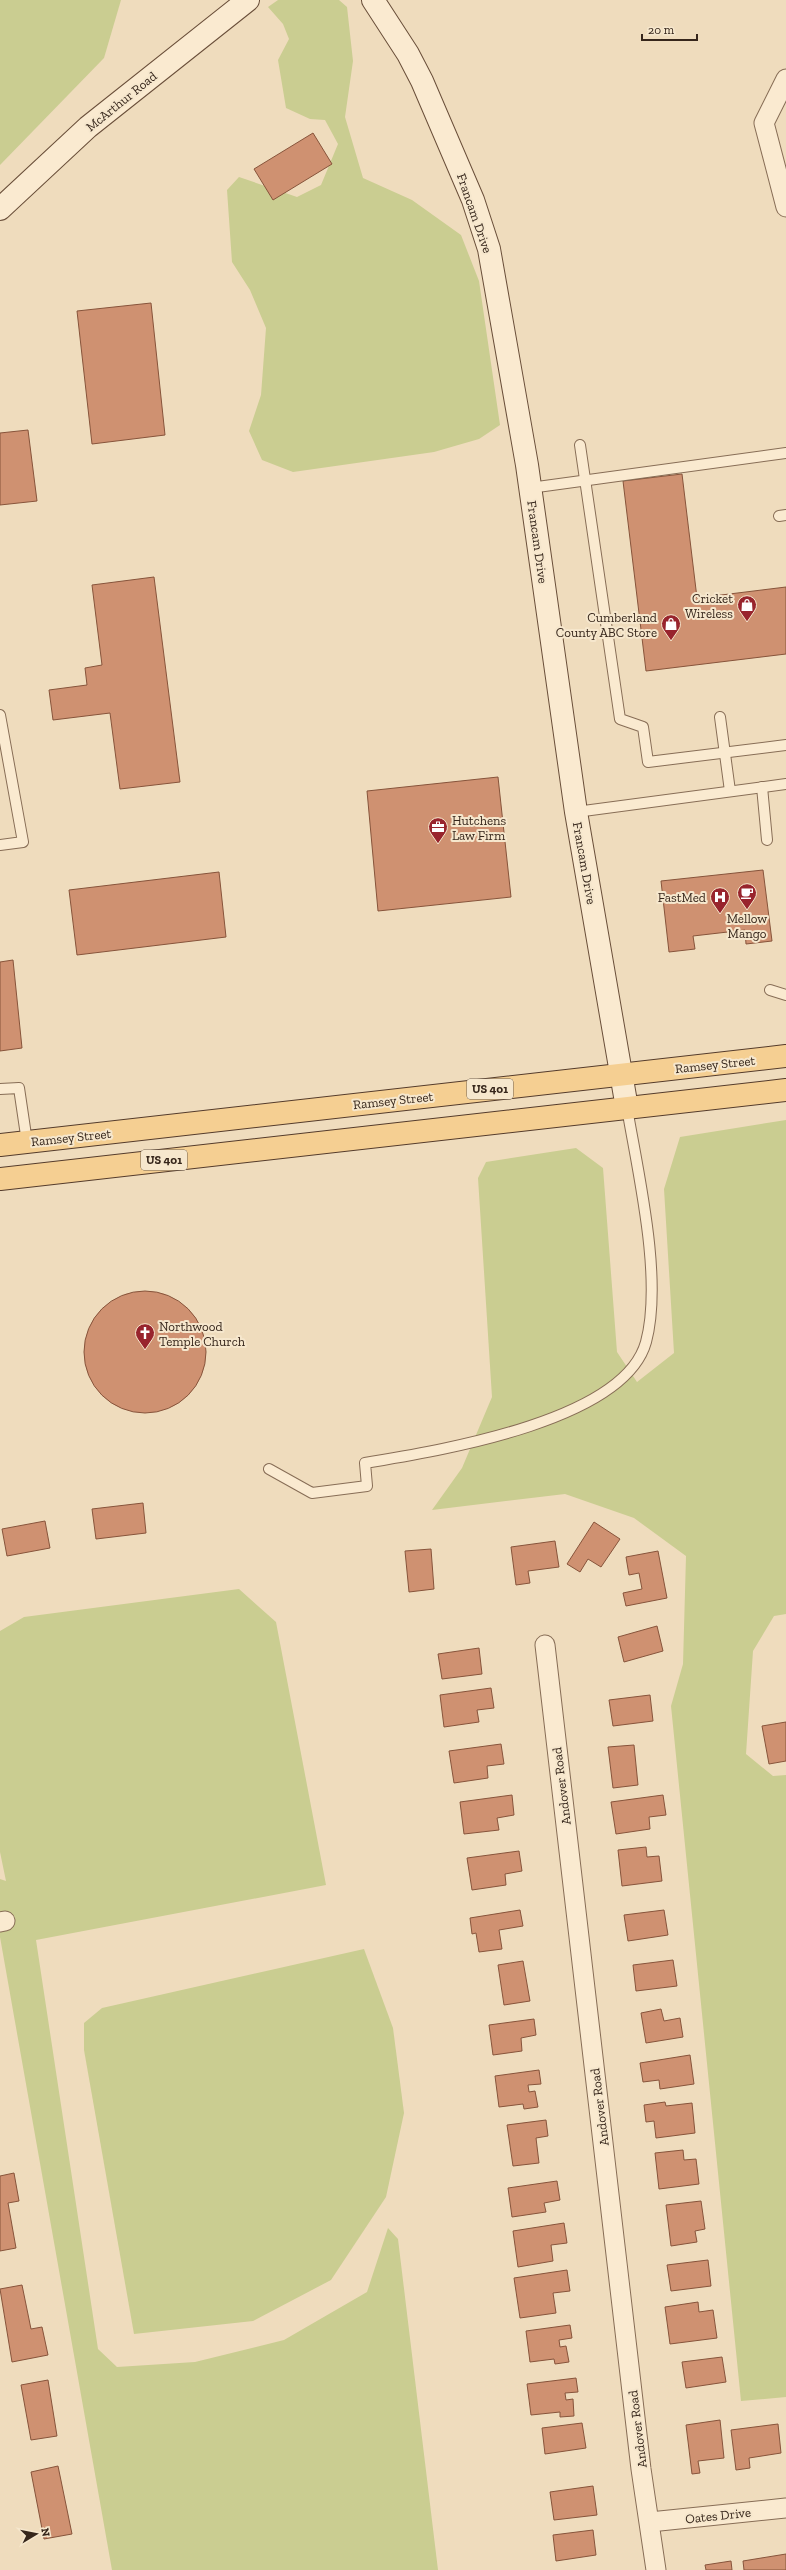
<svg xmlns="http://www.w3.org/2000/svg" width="786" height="2570" viewBox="0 0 786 2570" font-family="'Zilla Slab',serif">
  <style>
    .green { fill: #cacd91 }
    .building { fill: #cf9171; stroke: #87543b }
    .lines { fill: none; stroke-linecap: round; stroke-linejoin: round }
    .lane-casing { stroke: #876d56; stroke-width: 12 }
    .street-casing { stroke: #876d56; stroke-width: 21 }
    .secondary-casing { stroke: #694e39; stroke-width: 24 }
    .primary-casing { stroke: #543b2b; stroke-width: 24 }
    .lane { stroke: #faead0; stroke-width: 10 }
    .street { stroke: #faead0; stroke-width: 19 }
    .secondary { stroke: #faead0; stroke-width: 22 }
    .primary { stroke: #f5cf92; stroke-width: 22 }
    .labels { text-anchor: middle; stroke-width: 4; stroke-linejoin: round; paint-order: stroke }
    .shield { fill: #f6e7cd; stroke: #706050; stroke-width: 1 }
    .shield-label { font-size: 12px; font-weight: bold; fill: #36261b }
    .street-label { font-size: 13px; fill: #36261b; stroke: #f6e7cd }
    .poi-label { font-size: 13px; fill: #36261b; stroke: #f6e7cd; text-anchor: end }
  </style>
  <rect width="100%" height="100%" fill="#efdcbd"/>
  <!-- green -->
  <g class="green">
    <path d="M0,0h121l-17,58 -104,107z"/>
    <path d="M278,0h61l8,7 6,54 -8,56 18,61 49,22 49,35 18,46 21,144 -21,14 -45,13 -141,20 -31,-12 -13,-29 12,-36 5,-67 -16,-38 -18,-28 -5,-72 12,-13 58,20 24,-12 17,-41 -13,-24 -15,-1 -24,-11 -8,-48 11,-21 -6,-15 -15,-17z"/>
    <path d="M786,1120v494l-12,2 -21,35 -7,103 27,22 13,-1v622l-45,4 -70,-695 12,-42 3,-108 -52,-38 -69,-24 -133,16 30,-42 30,-71 -14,-219 8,-16 90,-14 27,20 14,184 20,30 37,-29 -10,-164 16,-52z"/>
    <path d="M239,1589l37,33 50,263 -290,55 62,409 19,18 78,-5 89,-22 83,-48 21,-64 10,11 40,331h-326l-112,-633v-58l6,2 -6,-29v-221l24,-14z"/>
    <path d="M364,1949l29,79 11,85 -18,84 -55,83 -78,41 -119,13 -50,-284v-27l18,-15z"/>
  </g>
  <!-- building -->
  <g class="building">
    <path d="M313,133l19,31 -59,36 -19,-31z"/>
    <path d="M151,303l14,132 -73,9 -15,-133z"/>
    <path d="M28,430l9,71 -37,4v-72z"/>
    <path d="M682,474l15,124 89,-11v67l-140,17 -23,-190z"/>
    <path d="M154,577l26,205 -60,7 -10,-76 -57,7 -4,-30 38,-5 -2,-17 17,-3 -10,-80z"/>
    <path d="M498,777l13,120 -133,14 -11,-120z"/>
    <path d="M763,870l9,71 -26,3 -1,-14 -52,6 2,13 -26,3 -8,-71z"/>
    <path d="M219,872l7,65 -149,18 -8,-65z"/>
    <path d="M13,960l9,88 -22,3v-89z"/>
    <circle cx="145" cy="1352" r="61"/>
    <path d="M143,1503l3,30 -50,6 -4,-30z"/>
    <path d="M45,1521l5,27 -43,8 -5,-27z"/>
    <path d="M594,1522l26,17 -19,28 -13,-8 -8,13 -13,-8z"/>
    <path d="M555,1541l4,26 -31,4 2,12 -14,2 -5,-38z"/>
    <path d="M431,1549l3,40 -25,3 -4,-41z"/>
    <path d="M658,1551l9,47 -41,8 -3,-13 19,-4 -3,-16 -10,2 -3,-18z"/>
    <path d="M657,1626l6,25 -39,11 -6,-25z"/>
    <path d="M479,1648l3,26 -40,5 -4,-25z"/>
    <path d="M491,1688l3,20 -17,2 2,12 -35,5 -4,-32z"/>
    <path d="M650,1695l3,26 -40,5 -4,-26z"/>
    <path d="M786,1722v39l-17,3 -7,-38z"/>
    <path d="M501,1744l3,20 -17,2 1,12 -34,5 -5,-32z"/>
    <path d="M634,1745l4,40 -25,3 -5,-41z"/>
    <path d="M512,1795l2,20 -17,3 2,12 -35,4 -4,-32z"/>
    <path d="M663,1795l3,20 -17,2 1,12 -34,5 -5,-32z"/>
    <path d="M646,1847l1,10 12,-1 3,25 -40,5 -4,-36z"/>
    <path d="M519,1851l3,20 -17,3 1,11 -34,5 -5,-32z"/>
    <path d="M520,1910l3,16 -24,4 3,19 -23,3 -3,-19 -4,1 -2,-16z"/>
    <path d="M664,1910l4,25 -40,6 -4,-26z"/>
    <path d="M673,1960l4,26 -41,5 -3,-26z"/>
    <path d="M523,1961l7,40 -26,4 -6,-40z"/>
    <path d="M661,2009l3,12 16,-3 3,19 -37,6 -5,-30z"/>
    <path d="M534,2019l2,16 -15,3 1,13 -29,4 -4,-30z"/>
    <path d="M690,2055l4,29 -34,5 -1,-9 -16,2 -3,-19z"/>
    <path d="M539,2070l2,14 -13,1 1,7 6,-1 3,16 -14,2 -1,-5 -24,3 -4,-31z"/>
    <path d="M665,2102l1,4 26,-3 3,30 -39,5 -2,-17 -8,1 -2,-17z"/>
    <path d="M546,2120l2,16 -12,2 3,25 -26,3 -6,-41z"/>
    <path d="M683,2150l1,10 12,-1 3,25 -40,5 -4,-36z"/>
    <path d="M14,2173l5,28 -11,2 8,45 -16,3v-75z"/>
    <path d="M557,2181l3,19 -16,3 2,9 -34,5 -4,-29z"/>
    <path d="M701,2201l4,28 -10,2 2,11 -26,4 -5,-41z"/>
    <path d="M564,2223l3,20 -16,2 2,16 -35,6 -5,-36z"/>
    <path d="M708,2260l3,26 -40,5 -4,-26z"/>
    <path d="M567,2270l3,21 -17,2 3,20 -36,5 -6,-40z"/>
    <path d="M22,2285l9,44 11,-2 6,28 -36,7 -12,-73z"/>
    <path d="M698,2302l1,10 14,-2 4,28 -47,6 -5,-37z"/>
    <path d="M570,2325l2,13 -13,2 1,7 6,-1 3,16 -14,2 -1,-5 -24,3 -4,-31z"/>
    <path d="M722,2357l4,25 -40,6 -4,-26z"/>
    <path d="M576,2378l2,14 -13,1 1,7 7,-1 1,17 -14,1v-5l-29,3 -4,-31z"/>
    <path d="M48,2380l9,56 -26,4 -10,-55z"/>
    <path d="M720,2420l4,38 -26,3 2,12 -8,1 -6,-49z"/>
    <path d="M582,2423l4,25 -41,6 -3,-26z"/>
    <path d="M778,2424l3,29 -32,5 1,10 -14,2 -5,-40z"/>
    <path d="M58,2466l14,68 -28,5 -13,-67z"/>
    <path d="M593,2486l4,29 -43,5 -4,-28z"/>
    <path d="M593,2530l3,25 -40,6 -3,-26z"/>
    <path d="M786,2554v16h-42l-1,-9z"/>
    <path d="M731,2561l1,9h-26l-1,-5z"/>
  </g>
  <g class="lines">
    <!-- lane casing -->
    <g class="lane-casing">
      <g id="lane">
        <path d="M580,445l40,274 23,8 5,35 138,-17"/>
        <path d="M530,488l256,-35"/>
        <path d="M779,516l7,-1"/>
        <path d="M0,715l23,127 -23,3"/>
        <path d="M720,717l10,74"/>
        <path d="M762,787l5,53"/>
        <path d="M576,812l210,-28"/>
        <path d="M770,990l16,5"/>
        <path d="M0,1089l19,-1 8,54"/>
        <path d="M269,1469l43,24 55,-7 -2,-23c71,-12 259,-41 281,-121 17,-63 -8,-169 -19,-234"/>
      </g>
    </g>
    <!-- street casing -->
    <g class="street-casing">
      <g id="street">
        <path d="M786,79l-22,44 22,84"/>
        <path d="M545,1645l96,824 15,101"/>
        <path d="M0,1922l5,-1"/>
        <path d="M650,2522l136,-14"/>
      </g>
    </g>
    <!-- secondary casing -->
    <g class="secondary-casing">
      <g id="secondary">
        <path d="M373,0l35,54 14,27 51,119 16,49 38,216 49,347 51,296"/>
        <path d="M0,209l88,-82 160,-127"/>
      </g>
    </g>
    <!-- primary casing -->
    <g class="primary-casing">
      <g id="primary">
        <path d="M0,1145l786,-89"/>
        <path d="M0,1179l786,-89"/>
      </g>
    </g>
    <!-- lane -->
    <use href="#lane" class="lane"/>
    <!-- street -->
    <use href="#street" class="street"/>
    <!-- secondary -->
    <use href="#secondary" class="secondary"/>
    <!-- primary -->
    <use href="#primary" class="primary"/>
  </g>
  <!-- icons -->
  <defs>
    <g id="shop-pin" transform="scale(1)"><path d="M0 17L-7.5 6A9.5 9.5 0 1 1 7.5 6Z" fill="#98242d" stroke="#f6e7cd"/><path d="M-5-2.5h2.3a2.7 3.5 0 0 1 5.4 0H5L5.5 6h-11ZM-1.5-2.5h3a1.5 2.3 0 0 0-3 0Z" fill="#fff"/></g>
    <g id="office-pin" transform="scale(1)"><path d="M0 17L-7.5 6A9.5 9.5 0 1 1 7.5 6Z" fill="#98242d" stroke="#f6e7cd"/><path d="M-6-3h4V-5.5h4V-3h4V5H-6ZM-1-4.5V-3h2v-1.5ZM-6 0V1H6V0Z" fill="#fff"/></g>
    <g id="cafe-pin" transform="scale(1)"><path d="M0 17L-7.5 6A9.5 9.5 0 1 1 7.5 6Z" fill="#98242d" stroke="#f6e7cd"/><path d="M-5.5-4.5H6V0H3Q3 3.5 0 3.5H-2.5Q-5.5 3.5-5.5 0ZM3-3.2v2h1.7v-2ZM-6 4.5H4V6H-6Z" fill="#fff"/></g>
    <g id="hospital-pin" transform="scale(1)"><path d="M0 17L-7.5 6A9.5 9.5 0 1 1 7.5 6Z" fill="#98242d" stroke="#f6e7cd"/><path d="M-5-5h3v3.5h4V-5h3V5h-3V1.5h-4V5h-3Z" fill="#fff"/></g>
    <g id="church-pin" transform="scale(1)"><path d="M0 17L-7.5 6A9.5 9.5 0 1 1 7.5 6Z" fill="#98242d" stroke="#f6e7cd"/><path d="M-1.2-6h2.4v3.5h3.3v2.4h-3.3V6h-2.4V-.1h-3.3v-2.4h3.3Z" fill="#fff"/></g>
  </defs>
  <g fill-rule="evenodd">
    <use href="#shop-pin" x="747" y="605"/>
    <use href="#shop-pin" x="671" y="624"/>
    <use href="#office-pin" x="438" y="827"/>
    <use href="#cafe-pin" x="747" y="893"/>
    <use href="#hospital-pin" x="720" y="897"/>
    <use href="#church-pin" x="145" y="1333"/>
  </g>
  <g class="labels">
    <!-- shield labels -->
    <g class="shield">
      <rect x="467" y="1079" width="46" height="20" rx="3"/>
      <rect x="141" y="1150" width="46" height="20" rx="3"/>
    </g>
    <g class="shield-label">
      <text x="490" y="1093">US 401</text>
      <text x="164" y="1164">US 401</text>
    </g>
    <!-- street labels -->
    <g class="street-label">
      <text transform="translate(121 101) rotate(-39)" y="5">McArthur Road</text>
      <text transform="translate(475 213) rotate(71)" y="5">Francam Drive</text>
      <text transform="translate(538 542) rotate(82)" y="5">Francam Drive</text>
      <text transform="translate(585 863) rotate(80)" y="5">Francam Drive</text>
      <text transform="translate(715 1064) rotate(-6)" y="5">Ramsey Street</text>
      <text transform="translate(393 1100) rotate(-6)" y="5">Ramsey Street</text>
      <text transform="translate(71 1137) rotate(-6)" y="5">Ramsey Street</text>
      <text transform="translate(561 1786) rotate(-97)" y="5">Andover Road</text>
      <text transform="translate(599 2107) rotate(-97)" y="5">Andover Road</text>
      <text transform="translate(637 2429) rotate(-97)" y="5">Andover Road</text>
      <text transform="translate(718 2515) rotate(-6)" y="5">Oates Drive</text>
    </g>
    <!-- poi labels -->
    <g class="poi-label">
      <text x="733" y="603">Cricket<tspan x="733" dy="15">Wireless</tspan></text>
      <text x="657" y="622">Cumberland<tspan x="657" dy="15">County ABC Store</tspan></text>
      <text x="452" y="825" text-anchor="start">Hutchens<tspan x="452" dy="15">Law Firm</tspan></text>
      <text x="706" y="902">FastMed</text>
      <text x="747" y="923" text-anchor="middle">Mellow<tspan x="747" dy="15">Mango</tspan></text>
      <text x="159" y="1331" text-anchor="start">Northwood<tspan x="159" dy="15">Temple Church</tspan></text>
    </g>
  </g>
  <!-- north arrow -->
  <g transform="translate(36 2534) rotate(80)" stroke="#f6e7cd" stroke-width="3" paint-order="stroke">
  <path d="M0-3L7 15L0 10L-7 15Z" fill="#36261b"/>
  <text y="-6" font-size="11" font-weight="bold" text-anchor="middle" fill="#36261b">N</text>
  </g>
  <!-- scale -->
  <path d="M642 34v6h55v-6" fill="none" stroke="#36261b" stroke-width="2"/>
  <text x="648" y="34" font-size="12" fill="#36261b" stroke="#f6e7cd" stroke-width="3" paint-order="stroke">20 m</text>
</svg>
